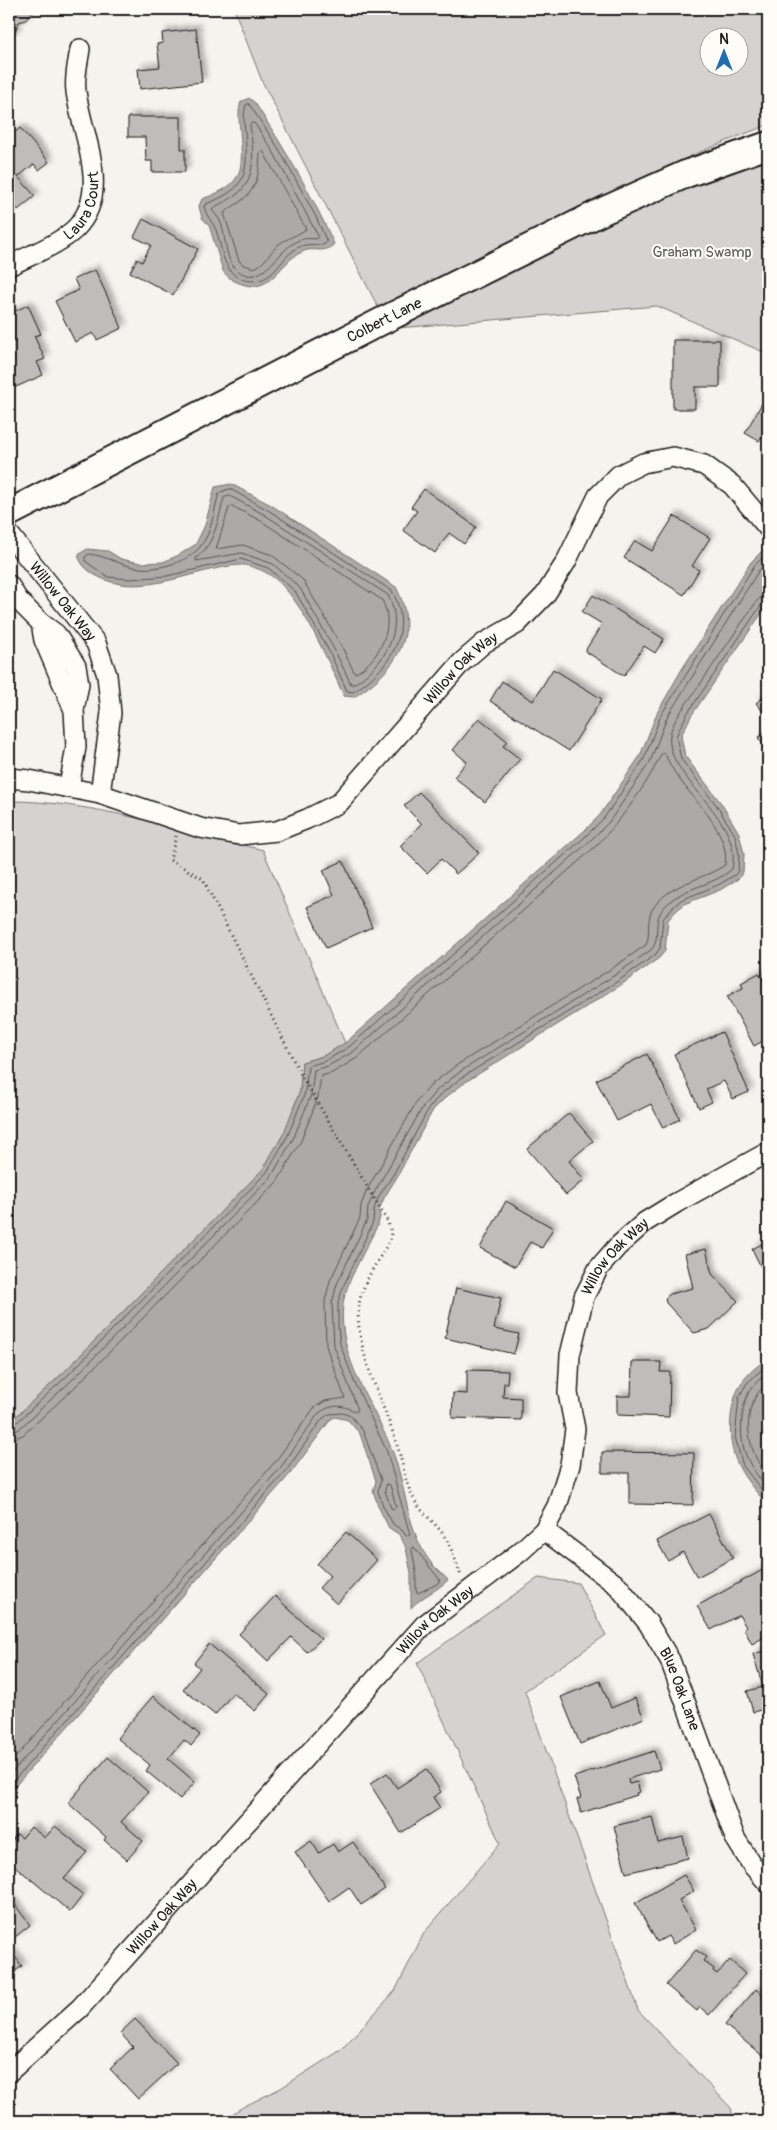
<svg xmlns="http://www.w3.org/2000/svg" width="777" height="2130" viewBox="0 0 777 2130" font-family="Pangolin,sans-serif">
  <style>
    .green { fill: #d4d3cf; stroke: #787876; fill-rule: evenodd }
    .water { fill: #abaaa6; stroke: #72716f }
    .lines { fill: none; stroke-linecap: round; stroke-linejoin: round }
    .shore { stroke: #555553; stroke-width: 1 }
    .building { fill: #bebdba; stroke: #1c1c1c; filter: url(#shadow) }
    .street-casing { stroke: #1c1c1c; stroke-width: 22 }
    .secondary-casing { stroke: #1c1c1c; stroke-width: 30 }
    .path { stroke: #1c1c1c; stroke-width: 3; stroke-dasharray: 1 4; stroke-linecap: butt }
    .street { stroke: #fdfcf7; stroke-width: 19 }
    .secondary { stroke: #fdfcf7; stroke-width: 26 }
    .labels { text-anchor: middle; stroke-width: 4; stroke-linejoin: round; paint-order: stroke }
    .street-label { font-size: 15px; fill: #1c1c1c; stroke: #fdfcf7 }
    .park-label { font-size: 15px; fill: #5c5c5b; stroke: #fdfcf7 }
  </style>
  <defs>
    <filter id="shadow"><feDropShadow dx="4.5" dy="-4.5" stdDeviation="2.5" flood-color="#0004"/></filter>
  </defs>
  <rect width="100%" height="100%" fill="#f4f3ee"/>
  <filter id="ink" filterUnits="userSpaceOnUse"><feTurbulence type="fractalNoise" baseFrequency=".02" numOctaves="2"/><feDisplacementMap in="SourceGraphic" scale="10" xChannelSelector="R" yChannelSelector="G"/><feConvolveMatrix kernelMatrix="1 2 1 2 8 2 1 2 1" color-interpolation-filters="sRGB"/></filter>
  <g filter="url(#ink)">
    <!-- green -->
    <g class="green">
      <path d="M234,9h534v116c-134,50 -261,119 -389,184l-117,-228zM710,38h30v30h-30z"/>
      <path d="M768,158v196l-111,-48 -271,23 297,-141z"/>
      <path d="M9,801c84,0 172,29 254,49l82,193 -22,13 -21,6 -2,29 -16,42 -21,36 -200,204 -54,50z"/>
      <path d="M538,1578l40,5 28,52 -81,56 113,319 93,98 3,13h-512l19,-13 40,-20 60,-38 54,-59 29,-58 76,-90 -83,-180z"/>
    </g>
    <!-- water -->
    <g class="water">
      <path d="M249,98l6,5c29,45 57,91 79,141 -9,11 -21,2 -32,8 -22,9 -29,40 -57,33 -10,-3 -16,-6 -22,-14l-14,-46 -7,-7 -3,-12 3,-7c43,-15 41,-28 38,-69 -1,-10 -2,-19 1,-28z"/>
      <path d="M231,484l40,21 125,82c25,48 -1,84 -42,110l-10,-1c-16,-34 -45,-107 -79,-124 -6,-3 -19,-8 -25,-7 -46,3 -101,36 -145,10 -9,-6 -14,-10 -17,-20l9,-6 21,2 13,8 20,4 22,-1 16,-7 17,-11 9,-19 10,-38z"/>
      <path d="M768,545v59l-77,112 -10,20 4,20 36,47 18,30 5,21 -1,18 -5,7 -18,11 -36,14 -9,8 -7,8 -3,31 -6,7 -38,27 -154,96 -22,17 -12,12 -36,67 -13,21 -5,12 1,7 -2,7c-10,22 -32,57 -35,80 -6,53 30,99 49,146 15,37 14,82 40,114 5,6 11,10 16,16 -11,11 -26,16 -37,28v-35l-5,-25 -6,-13 -11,-7 -10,-20 -6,-17 3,-10 -16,-47 -12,-14 -13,-3 -4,2 -41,55 -281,319v-370l54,-50 200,-204 21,-36 16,-42 2,-29 21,-6 22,-13 239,-212 16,-16 40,-59 17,-43 25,-44 69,-107z"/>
      <path d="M768,1358v147c-26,-28 -41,-48 -37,-88 3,-29 13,-42 37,-59z"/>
    </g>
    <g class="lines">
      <!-- shore -->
      <g class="shore">
        <path d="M249,104l30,45 37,68 11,25 -4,3c-9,0 -17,-2 -26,3 -12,7 -17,19 -27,27 -9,6 -16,7 -25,5 -22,-6 -22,-28 -28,-47 -3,-10 -11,-16 -13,-27l2,-2c42,-16 42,-30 39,-72 -1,-9 -2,-18 1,-27z"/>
        <path d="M252,123l3,1 19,29 44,83 -2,3c-8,-1 -15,-1 -22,4 -18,10 -33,46 -57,27 -14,-11 -10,-37 -18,-51 -2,-3 -5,-6 -7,-9 5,-6 16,-9 23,-14 23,-17 18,-46 15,-71z"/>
        <path d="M263,151l43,78c-7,6 -20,9 -28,16 -9,8 -13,19 -24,23l-10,-3 -5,-4 -15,-48c5,-5 12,-8 17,-12 17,-13 18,-28 19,-48z"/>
        <path d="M230,489l38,21 124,81c23,42 -3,78 -39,101l-6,-1 -17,-38 -35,-62 -27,-23 -27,-9 -74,17 -37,3 -22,-2 -23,-16v-4l4,-3c18,2 33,12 51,14 19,2 48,-6 60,-21 12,-14 14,-38 19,-54z"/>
        <path d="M230,496l35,19 123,80c18,35 -4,70 -34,89h-3l-16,-33 -35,-63 -27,-24 -31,-11 -46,8v-3c19,-14 22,-39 28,-60z"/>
        <path d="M232,506l29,15 121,79c14,26 -2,59 -26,73l-2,-1 -12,-25 -39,-67 -31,-25 -29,-10 -27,4 13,-41z"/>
        <path d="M768,1364l-21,19 -8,14 -4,40 8,29 25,32"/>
        <path d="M768,1372c-18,15 -23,22 -26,46 -3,31 6,47 26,71"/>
        <path d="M768,1382c-30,25 -22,68 0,95"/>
        <path d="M9,1426l5,-1 53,-49 200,-204 21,-37 17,-42 3,-27 17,-5 24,-14 238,-212 17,-17 40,-59 17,-44 93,-149 14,-14"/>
        <path d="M9,1432l9,-2 53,-49 200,-204 23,-40 17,-42 3,-25 14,-4 25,-14 238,-212 18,-18 41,-60 17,-45 92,-147 9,-9"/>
        <path d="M9,1440l14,-5 53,-49 201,-204 24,-41 17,-44 3,-21 11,-3 25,-15 240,-213c22,-23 52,-62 64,-91l4,-1c11,36 67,71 60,112 -24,16 -57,18 -73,45 -6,11 -1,24 -6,35l-35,24 -154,96 -25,19 -15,17 -50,89 -6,15 -1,13 -30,63 -5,20 1,45 19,52 -20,3 -11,7 -39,54 -266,303"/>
        <path d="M387,1484l3,1 6,21 -2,3 -3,-1 -6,-17z"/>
        <path d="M414,1547l26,33 -3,4 -19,9 -2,-2v-19l-4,-22z"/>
        <path d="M9,1776l272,-309 37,-53c12,-10 24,-10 38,-2l2,-2 -24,-64 -2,-43 5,-19 30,-64 1,-13 6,-14 50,-88 13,-15 24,-19 154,-96 36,-25c12,-14 -2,-28 16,-46 18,-18 47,-18 65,-35 12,-53 -68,-91 -62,-134 2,-14 19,-35 27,-46 20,-30 40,-59 60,-88l5,-5 6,-1"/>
        <path d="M9,1786l277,-315 36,-52 7,-5 13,-1 9,3 12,15 18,49 -3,11 5,15 10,18 10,7 3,5 4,-1 -23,-83 -33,-71 -14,-37 -2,-17v-24l5,-16 30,-65 1,-13 5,-13 14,-21 36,-67 12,-14 23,-18 154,-95 37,-26 5,-7 3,-29 8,-10 10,-9 37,-15 17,-10 3,-4 1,-17 -4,-19 -18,-29 -36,-47 -5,-23 11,-22 75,-110 6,-3"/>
      </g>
    </g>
    <!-- building -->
    <g class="building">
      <path d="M9,9h26l-9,11 -7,2 -6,15 -4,-2z"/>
      <path d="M196,29l6,53 -62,7 -2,-20 22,-2 -3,-23 6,-1 -1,-10z"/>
      <path d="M128,117h53v32h4v23h-33v-11h-6l-1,-24h-17z"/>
      <path d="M20,128l29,34 -10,8 -5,-6 -16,13 17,19 -17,14 -9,-11v-62z"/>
      <path d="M143,219l55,30 -25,46 -43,-23 7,-13 5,3 9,-17 -17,-8z"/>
      <path d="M95,270l27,58 -25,12 -4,-7 -18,9 -20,-41 24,-11 -5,-11z"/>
      <path d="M28,305l13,29 -7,2 11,23 -8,3 6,13 -34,15v-46l6,-3 -6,-12v-15z"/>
      <path d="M673,340h47v47h-25v22h-22z"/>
      <path d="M768,393v33l-9,15 -14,-8z"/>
      <path d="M424,489l52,38 -12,17 -15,-11 -14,20 -32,-23 14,-19 -6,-4z"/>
      <path d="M674,516l36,22 -18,28 7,4 -15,25 -60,-37 11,-17 17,10z"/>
      <path d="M593,595l71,44 -9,14 -11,-7 -20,30 -39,-25 17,-27 -20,-12z"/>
      <path d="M553,669l49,30 -33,52 -79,-50 12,-20 31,20z"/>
      <path d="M768,693v25l-12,-15z"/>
      <path d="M479,718l28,23 -4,5 17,13 -35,43 -31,-25 13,-15 -14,-12z"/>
      <path d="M768,730v20l-10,-12z"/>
      <path d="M419,792l60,61 -23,21 -15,-15 -14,14 -27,-27 22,-22 -18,-18z"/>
      <path d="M343,861l29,66 -46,21 -19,-41 27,-12 -11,-25z"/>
      <path d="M759,973l6,11 3,-2v56l-14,8 -27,-50 16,-8 -2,-5z"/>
      <path d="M722,1032l27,60 -16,7 -9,-18 -18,8 6,13 -13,6 -25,-54z"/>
      <path d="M647,1054l33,65 -17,9 -12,-24 -34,17 -21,-41z"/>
      <path d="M569,1113l24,28 -24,20 15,19 -18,15 -39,-46z"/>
      <path d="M506,1201l47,27 -11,20 -12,-6 -15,25 -35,-19z"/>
      <path d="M768,1241v40l-16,-32z"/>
      <path d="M706,1249l6,25 26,27 -29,28 -15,4 -28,-30 -1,-5 5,-4 23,-6 -8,-34z"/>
      <path d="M456,1288l45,10 -7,31 25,5 -5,20 -69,-16z"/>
      <path d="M632,1362h29l-1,10h10l-1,45 -52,-2v-19h14z"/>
      <path d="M467,1370l41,1 -1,12h-3l-1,14 18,1v22l-69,-2 1,-25 14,1z"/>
      <path d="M602,1452l92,1 -1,52 -64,-1v-31h-27z"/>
      <path d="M709,1514l24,44 -36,19 -14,-25 -15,9 -11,-20z"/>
      <path d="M346,1532l31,28 -40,44 -18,-16 11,-12 -13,-12z"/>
      <path d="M768,1567v68l-16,9 -8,-15 2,-2 -7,-12 -28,15 -14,-24z"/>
      <path d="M275,1596l46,43 -14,13 -16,-15 -23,24 -29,-27z"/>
      <path d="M209,1644l60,50 -14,17 -22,-18 -18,22 -32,-26 17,-21 -6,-5z"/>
      <path d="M768,1650v58l-15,4 -6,-21 16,-4 -10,-33z"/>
      <path d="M600,1681l11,27 24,-10 9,20 -64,26 -19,-47z"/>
      <path d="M153,1696l47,39 -9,11 -7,-6 -16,19 27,23 -15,17 -34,-28 4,-6 -33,-27z"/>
      <path d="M654,1751l6,18 -32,10 1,5 8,-2 3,10 -4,1 1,2 -56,18 -4,-14 4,-1 -7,-21z"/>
      <path d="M108,1757l40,35 -27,30 22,19 -16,19 -23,-20 2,-3 -38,-34z"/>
      <path d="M426,1769l15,23 -8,5 7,11 -39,25 -31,-49 17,-11 10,15z"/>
      <path d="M652,1817l6,26 25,-6 5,21 -62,15 -12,-47z"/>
      <path d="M55,1826l32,26 -23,27 19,16 -13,17 -61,-51v-17l8,-10 5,4 9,-11 14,11z"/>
      <path d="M311,1841l8,12 14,-9 5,8 15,-10 32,47 -24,16 -12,-18 -20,14 -34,-49z"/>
      <path d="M684,1875l10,16 -15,9 17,30 -23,14 -5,-8 -11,6 -22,-39z"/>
      <path d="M9,1897l21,28 -21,17z"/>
      <path d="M9,1949l13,17 -13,10z"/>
      <path d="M696,1950l10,7 -3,4 11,8 -1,2 4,3 13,-14 15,14 -36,41 -9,-8 -3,4 -31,-26z"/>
      <path d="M756,1989l12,12v51l-4,5 -39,-32z"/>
      <path d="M135,2019l42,44 -39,36 -28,-30 23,-22 -13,-14z"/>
    </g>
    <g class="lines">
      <!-- street casing -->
      <g class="street-casing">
        <g id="street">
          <path id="s1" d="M9,266c21,-11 49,-21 66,-37 38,-38 6,-94 1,-138 -2,-14 2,-28 4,-42"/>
          <path id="s2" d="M9,534l87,109 11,32 4,38 -11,81"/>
          <path d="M9,585l9,15 23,23 15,11 20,32 3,18 -5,26 2,37 -7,40"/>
          <path d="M41,623l3,17 30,70"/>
          <path id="s3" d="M9,778l20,2 71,14 100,34 39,7 38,-4 30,-12 32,-16 123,-141 22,-19 33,-19 28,-29 21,-33 32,-66 21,-21 24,-12 30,-6 31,8 28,20 36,43"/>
          <path id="s4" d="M544,1530l74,56 30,37 22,37 65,178 17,27 16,18"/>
          <path id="s5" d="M9,2072l71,-64 344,-383 96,-73 24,-22 13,-24 13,-41 5,-36 -7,-36 2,-38 14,-58 14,-28 19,-22 28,-25 31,-19 92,-51"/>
        </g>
      </g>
      <!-- secondary casing -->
      <g class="secondary-casing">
        <g id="secondary">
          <path id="s6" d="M9,513l369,-190 227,-113 81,-36 82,-29"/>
        </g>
      </g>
      <!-- path -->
      <path class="path" d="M176,836l-6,24 33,19 97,194 88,149 3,11 -1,7c-11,20 -28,42 -31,65 -6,42 27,102 39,143 5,17 7,35 16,51 7,14 20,22 29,35 8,12 13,28 18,42"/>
      <!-- street -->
      <use href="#street" class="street"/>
      <!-- secondary -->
      <use href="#secondary" class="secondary"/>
    </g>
  </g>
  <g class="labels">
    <!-- street labels -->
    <g class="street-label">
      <text dy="5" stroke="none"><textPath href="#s1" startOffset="101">Laura Court</textPath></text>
      <text dy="5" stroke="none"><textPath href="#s6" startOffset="422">Colbert Lane</textPath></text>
      <text dy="5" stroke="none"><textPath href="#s2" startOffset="86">Willow Oak Way</textPath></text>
      <text dy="5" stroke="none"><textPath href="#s3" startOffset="526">Willow Oak Way</textPath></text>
      <text dy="5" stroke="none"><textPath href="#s5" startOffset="1056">Willow Oak Way</textPath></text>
      <text dy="5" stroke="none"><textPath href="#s5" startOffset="622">Willow Oak Way</textPath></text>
      <text dy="5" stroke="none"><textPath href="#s4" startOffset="214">Blue Oak Lane</textPath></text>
      <text dy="5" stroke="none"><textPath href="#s5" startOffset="218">Willow Oak Way</textPath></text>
    </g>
    <!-- park labels -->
    <g class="park-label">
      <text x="702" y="257">Graham Swamp</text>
    </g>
  </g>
  <!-- margin -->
  <rect width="777" height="2130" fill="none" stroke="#fdfcf7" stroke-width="30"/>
  <rect x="15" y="15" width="747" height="2100" fill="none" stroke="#1c1c1c" stroke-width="2" filter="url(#ink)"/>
  <!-- north arrow -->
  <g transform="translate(724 52)"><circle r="24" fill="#fdfcf7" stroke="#a3a29f"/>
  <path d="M0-4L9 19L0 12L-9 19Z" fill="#1f6fb2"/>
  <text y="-8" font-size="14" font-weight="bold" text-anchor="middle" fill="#1c1c1c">N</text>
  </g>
</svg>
